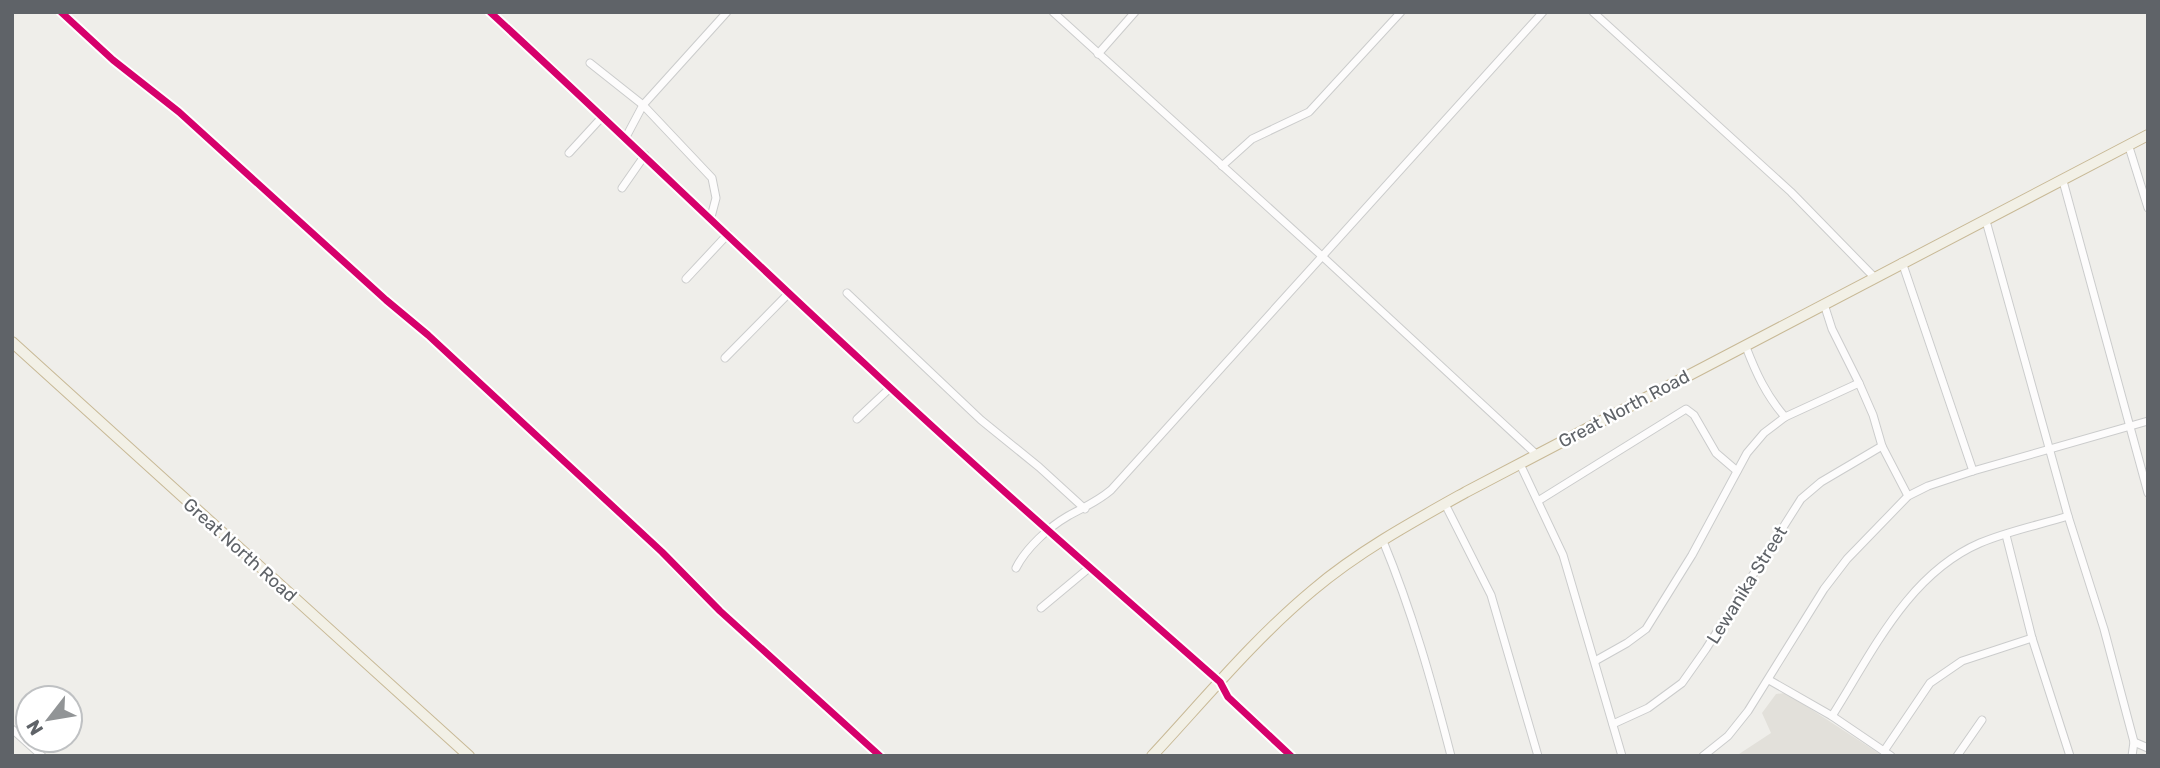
<svg xmlns="http://www.w3.org/2000/svg" width="2160" height="768" viewBox="0 0 2160 768" font-family="Rubik,sans-serif">
  <style>
    .education { fill: #e2e0da }
    .lines { fill: none; stroke-linecap: round; stroke-linejoin: round }
    .minor-casing { stroke: #cbcccc; stroke-width: 9 }
    .trunk-casing { stroke: #c8b996; stroke-width: 12 }
    .minor { stroke: #fdfcfc; stroke-width: 7 }
    .trunk { stroke: #f2f0e6; stroke-width: 10 }
    .cycleway-casing { stroke: #fff; stroke-width: 11 }
    .cycleway { stroke: #d6006c; stroke-width: 7 }
    .labels { text-anchor: middle; stroke-width: 5; stroke-linejoin: round; paint-order: stroke }
    .street-label { font-size: 18px; fill: #5f6368; stroke: #fff }
  </style>
  <rect width="100%" height="100%" fill="#efeeea"/>
  <!-- education -->
  <path class="education" d="M1786,693l97,63h-147l35,-23 -9,-20 14,-19z"/>
  <g class="lines">
    <!-- minor casing -->
    <g class="minor-casing">
      <g id="minor">
        <path d="M61,12l52,48 66,52 207,188 42,35 234,217 58,59 160,145"/>
        <path d="M490,12c126,116 249,236 375,352 116,109 236,213 355,318l8,15 63,59"/>
        <path d="M1053,12l270,245 214,198"/>
        <path d="M1593,12l198,180 83,85"/>
        <path d="M1098,54l37,-42"/>
        <path d="M590,63l53,42 69,73 4,20 -5,19"/>
        <path d="M626,137l17,-32 84,-93"/>
        <path d="M2129,147l19,61"/>
        <path d="M569,153l34,-37"/>
        <path d="M1222,166l30,-27 57,-27 92,-100"/>
        <path d="M2063,181l85,312"/>
        <path d="M622,188l23,-33"/>
        <path d="M1986,221l82,295 36,113 30,113 -2,14"/>
        <path d="M1902,262l71,209"/>
        <path d="M686,279l42,-45"/>
        <path d="M847,293l134,127 58,47 46,42"/>
        <path d="M1824,304l8,25 27,54"/>
        <path d="M1746,347c10,26 20,48 39,70"/>
        <path d="M725,358l64,-65"/>
        <path d="M857,419l33,-31"/>
        <path d="M1520,464l43,91 59,201"/>
        <path d="M1538,501l148,-92 8,6 22,38 21,18"/>
        <path d="M1445,504l46,91 47,161"/>
        <path d="M2006,535l26,103 38,118"/>
        <path d="M1383,541c29,70 49,141 68,215"/>
        <path d="M1016,568c10,-20 33,-41 52,-52 16,-9 29,-14 43,-26l432,-478"/>
        <path d="M1041,608l48,-40"/>
        <path d="M1595,661l32,-18 19,-14 46,-74 55,-102 17,-20 21,-16 74,-34 14,32 9,31 26,50"/>
        <path d="M1769,680l63,36 59,40"/>
        <path d="M1832,716c40,-63 76,-142 148,-173 28,-12 59,-18 88,-27"/>
        <path d="M1613,724l35,-16 34,-25 24,-34 95,-150 20,-17 61,-36"/>
        <path d="M12,729l30,27"/>
        <path d="M2134,742l14,6"/>
        <path d="M1884,751l46,-68 32,-22 70,-23"/>
        <path d="M1703,756l25,-20 20,-25 76,-122 23,-30 61,-63 20,-10 45,-15 175,-50"/>
        <path d="M1957,756l25,-36"/>
      </g>
    </g>
    <!-- trunk casing -->
    <g class="trunk-casing">
      <g id="trunk">
        <path d="M12,342l457,414"/>
        <path d="M1152,756c52,-56 102,-117 161,-166 46,-39 101,-69 153,-98l682,-357"/>
      </g>
    </g>
    <!-- minor -->
    <use href="#minor" class="minor"/>
    <!-- trunk -->
    <use href="#trunk" class="trunk"/>
    <!-- cycleway casing -->
    <g class="cycleway-casing">
      <g id="cycleway">
        <path d="M61,12l52,48 66,52 207,188 42,35 234,217 58,59 160,145"/>
        <path d="M490,12c126,116 249,236 375,352 116,109 236,213 355,318l8,15 63,59"/>
      </g>
    </g>
    <!-- cycleway -->
    <use href="#cycleway" class="cycleway"/>
  </g>
  <g class="labels">
    <!-- street labels -->
    <g class="street-label">
      <text transform="translate(1624 409) rotate(-28)" y="6">Great North Road</text>
      <text transform="translate(240 550) rotate(42)" y="6">Great North Road</text>
      <text transform="translate(1747 585) rotate(-58)" y="6">Lewanika Street</text>
    </g>
  </g>
  <!-- border -->
  <rect width="2160" height="768" fill="none" stroke="#5f6368" stroke-width="28"/>
  <!-- north arrow -->
  <g transform="translate(49 719) rotate(239)"><circle r="33" fill="#ffffff" stroke="#bfc1c3" stroke-width="2"/>
  <path d="M0-5L12 26L0 18L-12 26Z" fill="#919496"/>
  <text y="-10" font-size="19" font-weight="bold" text-anchor="middle" fill="#5f6368">N</text>
  </g>
</svg>
